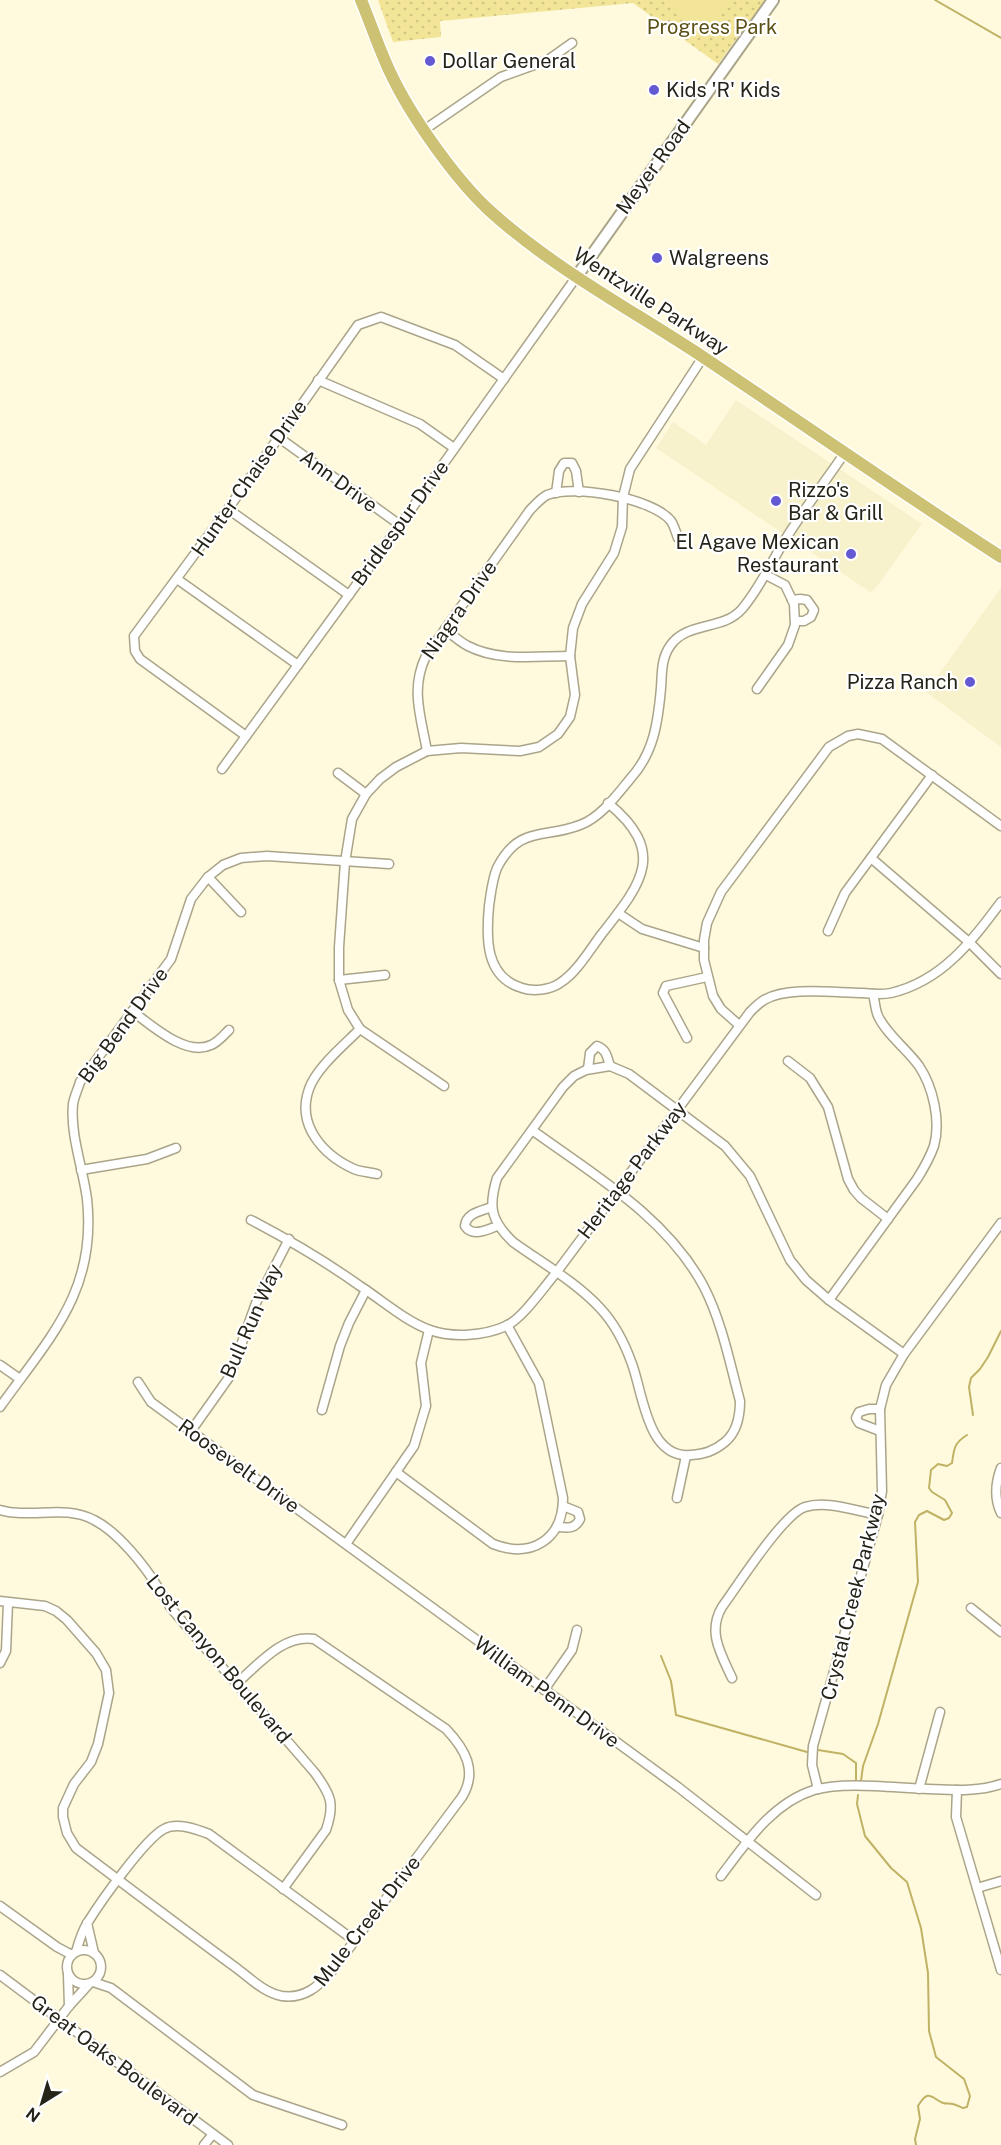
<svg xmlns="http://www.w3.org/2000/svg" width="1001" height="2145" viewBox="0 0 1001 2145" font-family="'Public Sans',sans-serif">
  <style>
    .built { fill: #f7f1cc }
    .grass { fill: url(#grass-dots) }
    .garden { fill: #f3e598 }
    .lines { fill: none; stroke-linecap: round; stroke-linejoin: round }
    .stream { stroke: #c0b265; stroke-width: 2 }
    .street-casing { stroke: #aaa58a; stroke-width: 11 }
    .secondary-casing { stroke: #aaa58a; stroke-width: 14 }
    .primary-casing { stroke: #fff; stroke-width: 15 }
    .street { stroke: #fff; stroke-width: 8 }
    .secondary { stroke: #fff; stroke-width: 10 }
    .primary { stroke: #cdc174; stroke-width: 12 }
    .poi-dot { fill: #6359d2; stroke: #fff; stroke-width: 2 }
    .labels { text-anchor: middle; stroke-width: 4.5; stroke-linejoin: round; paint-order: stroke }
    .park-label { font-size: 20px; fill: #5a5015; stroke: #fff }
    .poi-label { font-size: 20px; fill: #262419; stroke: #fff; text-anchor: start }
    .street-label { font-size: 20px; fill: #262419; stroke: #fff }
  </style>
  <defs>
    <pattern id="grass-dots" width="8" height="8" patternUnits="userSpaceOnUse" patternTransform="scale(1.5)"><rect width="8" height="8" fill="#f3e598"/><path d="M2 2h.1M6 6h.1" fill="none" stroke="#d0c482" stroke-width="1.8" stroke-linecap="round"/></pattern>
  </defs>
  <rect width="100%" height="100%" fill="#fffadd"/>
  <!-- built -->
  <g class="built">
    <path d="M736,400l186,124 -47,65 -5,3 -214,-144 17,-26 33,23z"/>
    <path d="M1001,588v159l-75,-55z"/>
  </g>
  <!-- grass -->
  <path class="grass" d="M378,0h387l-47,64 -85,-61 -193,18 1,16 -48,5z"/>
  <!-- garden -->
  <path class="garden" d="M663,0h66l-14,27h-15z"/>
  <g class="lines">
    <!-- stream -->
    <g class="stream">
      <path d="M935,0l66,38"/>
      <path d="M973,1415l-4,-28 2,-9 9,-9 8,-12 13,-26"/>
      <path d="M661,1656l10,25 5,34 131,37"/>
      <path d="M818,1750l25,4 13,9v18"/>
      <path d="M861,1781l2,-15 15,-42 40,-142 -3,-60 4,-7 8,-4 17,9 5,-2 3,-5 -7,-13 -13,-8 -3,-4 2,-18 7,-6 9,2 5,-3c2,-14 2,-20 15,-28"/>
      <path d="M858,1795l-1,9 8,32 26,32 16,14 14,46 7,45 1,58 7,26 28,22 6,17 -3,11 -4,1c-3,-1 -6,-3 -10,-4 -3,-1 -7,0 -10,-1 -12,-5 -14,-15 -25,3l2,13 -5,20 1,6"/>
    </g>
    <!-- street casing -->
    <g class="street-casing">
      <g id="street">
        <path d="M424,130l77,-53 47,-17 24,-17"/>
        <path d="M318,380l102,44 34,24"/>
        <path d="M278,437l122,88"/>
        <path d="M556,493l3,-22 5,-8h8l4,8 3,21"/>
        <path d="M228,509l121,86"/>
        <path d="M177,579l121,86"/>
        <path d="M792,600l8,-1 7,1 7,10 -3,7 -7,4h-9"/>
        <path d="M445,629c7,6 15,13 23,17 31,16 68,10 102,10"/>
        <path d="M757,689l31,-44 7,-20 -1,-21 -9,-19 -19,-10"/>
        <path d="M246,736l-106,-77 -5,-8 -1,-15 94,-127 130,-184 23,-8 74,28 49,34"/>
        <path d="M427,751c-6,-34 -17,-62 -1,-95l104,-146c5,-5 11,-12 17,-15 26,-11 106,3 124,26 3,4 5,12 7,17"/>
        <path d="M222,769l178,-244 177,-249"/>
        <path d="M338,773l28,21"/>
        <path d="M608,803c61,50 32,82 -7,132 -12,16 -24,37 -41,48 -10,7 -27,9 -38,5 -37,-11 -36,-50 -33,-82 2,-13 3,-26 8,-38 22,-43 47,-29 83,-43 20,-7 37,-30 50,-46 24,-26 28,-57 31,-91 1,-14 0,-29 9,-42 17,-25 53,-15 72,-37 17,-20 28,-44 41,-66 19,-31 41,-60 61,-89"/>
        <path d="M871,858l99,85 31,31"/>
        <path d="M208,877l33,35"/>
        <path d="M618,913l24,16 62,19"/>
        <path d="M828,931l17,-38 87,-118"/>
        <path d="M339,980l46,-5"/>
        <path d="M132,1011c19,14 54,46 79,34 6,-2 13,-10 18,-15"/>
        <path d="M739,1025l-18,-16 -8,-13 -9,-36v-20l3,-17 14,-31 108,-145 19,-11 10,-2 24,5 119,87"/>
        <path d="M360,1029c-16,16 -44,39 -51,60 -13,36 14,66 45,80 7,3 16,3 23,5"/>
        <path d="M687,1038l-24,-45 3,-7 41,-9"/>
        <path d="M788,1061l22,17 18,29 20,72 6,11 7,8 27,21"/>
        <path d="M588,1069l2,-16 7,-7c10,4 10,11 13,20"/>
        <path d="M444,1086l-84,-57 -12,-19 -9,-30v-33l6,-85 7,-43 14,-25 14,-15 16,-12 31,-16 34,-3 59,3 19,-4 19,-13 12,-17 5,-22 -5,-39 3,-28 9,-24 32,-51 8,-26 1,-30 7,-28 73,-112"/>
        <path d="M532,1130c62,45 135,87 172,157 18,35 26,77 36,114 0,16 -3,31 -15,41 -11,9 -20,12 -34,13 -44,4 -48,-62 -59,-91 -7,-20 -17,-40 -32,-56 -24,-26 -58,-45 -87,-66 -22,-21 -25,-35 -16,-64l66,-91 11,-11 12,-6 24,-4 19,8 96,72 25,30 40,84 16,20 23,20 75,54"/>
        <path d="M81,1170l66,-11 29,-11"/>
        <path d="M492,1207c-11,4 -26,6 -27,19 8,12 22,3 33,0"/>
        <path d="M251,1220c38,20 74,41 109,66 22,14 45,35 70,44 22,8 54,6 76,-4 16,-7 38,-39 50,-53l194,-261c4,-4 9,-9 14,-12 24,-14 72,-7 99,-7 9,1 19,2 28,0 51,-12 80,-51 110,-91"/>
        <path d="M829,1300l88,-121c7,-11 13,-22 17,-33 7,-25 -1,-59 -15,-80 -12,-17 -32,-31 -41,-50 -3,-7 -3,-15 -5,-22"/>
        <path d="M0,1365l20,14"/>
        <path d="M138,1382l13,20 527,385 138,108"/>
        <path d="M0,1407c50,-70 97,-116 87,-208 -4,-31 -17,-64 -14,-95 1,-7 5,-15 7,-22l91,-123 20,-60 17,-22 15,-12 18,-7 26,-2 122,8"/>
        <path d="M880,1409h-11l-10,3 -3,6 3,5 21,8"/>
        <path d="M322,1410l18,-64 9,-23 17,-33"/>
        <path d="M191,1431l39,-55 26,-73 33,-64"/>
        <path d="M1001,1468c-6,16 -7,30 0,45"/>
        <path d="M396,1472l97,72c39,15 70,-5 70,-46l-24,-115 -32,-58"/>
        <path d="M677,1498l9,-42"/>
        <path d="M0,1510c31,9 64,-6 94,10 24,12 51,46 65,69 4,6 8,13 12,19 47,56 97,110 144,165 16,22 20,31 11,57l-43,59"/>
        <path d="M558,1527c10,1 17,2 22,-8l-2,-7 -15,-6"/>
        <path d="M346,1544l68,-98 12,-40 -5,-43 8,-33"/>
        <path d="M0,1601l45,5 11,5 11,9 29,33 10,17 3,23 -11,51 -7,18 -17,22 -11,24v9l4,16 9,15c53,40 106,80 159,119 14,10 29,26 47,29 22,3 36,-9 50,-25l130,-174c16,-26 3,-48 -16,-68l-132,-90c-31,-5 -55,25 -77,44"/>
        <path d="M971,1608l30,24"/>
        <path d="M0,1663l6,-12 2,-48"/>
        <path d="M732,1678c-11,-24 -25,-46 -10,-71 16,-22 61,-93 83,-100 22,-7 51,4 73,8"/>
        <path d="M544,1690l28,-40 5,-20"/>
        <path d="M818,1789l-6,-24 1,-19 65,-231 4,-24 -2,-82 6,-24 18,-31 97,-131"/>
        <path d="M919,1789l21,-77"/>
        <path d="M957,1790l-1,27 45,153"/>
        <path d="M721,1876c25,-33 51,-73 93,-86 31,-9 81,-2 114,-1 25,1 50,3 73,-5"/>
        <path d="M977,1888l24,-7"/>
        <path d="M0,1906l57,41 15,8"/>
        <path d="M87,1923l7,30"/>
        <circle cx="84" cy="1967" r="17"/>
        <path d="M76,1952c3,-11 6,-21 12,-30 13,-21 57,-83 76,-93 13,-7 32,0 45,5l146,107"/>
        <path d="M68,1974l1,32"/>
        <path d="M0,1975l228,170"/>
        <path d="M93,1982l18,6 142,107 89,30"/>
        <path d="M0,2072l34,-20 35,-46 20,-22"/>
        <path d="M204,2145l9,-11"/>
      </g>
    </g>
    <!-- secondary casing -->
    <g class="secondary-casing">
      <path id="secondary" d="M577,276l196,-276"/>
    </g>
    <!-- primary casing -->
    <g class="primary-casing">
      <path id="primary" d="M361,0c10,24 18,49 29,72 20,43 65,107 100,139 64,58 142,99 213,146 100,67 198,135 298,200"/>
    </g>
    <!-- street -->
    <use href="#street" class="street"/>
    <!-- secondary -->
    <use href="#secondary" class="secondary"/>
    <!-- primary -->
    <use href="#primary" class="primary"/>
  </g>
  <!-- markers -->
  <g class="poi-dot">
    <circle cx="430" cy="61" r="6"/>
    <circle cx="654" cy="90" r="6"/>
    <circle cx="657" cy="258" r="6"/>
    <circle cx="776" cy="501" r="6"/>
    <circle cx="851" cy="554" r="6"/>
    <circle cx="970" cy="682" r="6"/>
  </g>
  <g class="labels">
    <!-- park labels -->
    <g class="park-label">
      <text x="712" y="34">Progress Park</text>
    </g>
    <!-- poi labels -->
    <g class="poi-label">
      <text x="442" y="68">Dollar General</text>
      <text x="666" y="97">Kids 'R' Kids</text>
      <text x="669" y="265">Walgreens</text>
      <text x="788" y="497">Rizzo's<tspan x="788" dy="23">Bar &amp; Grill</tspan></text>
      <text x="839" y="549" text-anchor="end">El Agave Mexican<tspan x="839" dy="23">Restaurant</tspan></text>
      <text x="958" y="689" text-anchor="end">Pizza Ranch</text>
    </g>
    <!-- street labels -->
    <g class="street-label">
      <text transform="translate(653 167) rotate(-54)" y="7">Meyer Road</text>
      <text transform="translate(651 301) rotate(33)" y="7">Wentzville Parkway</text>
      <text transform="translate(249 478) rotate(-55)" y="7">Hunter Chaise Drive</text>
      <text transform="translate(339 481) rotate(36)" y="7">Ann Drive</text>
      <text transform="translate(400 523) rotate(-54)" y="7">Bridlespur Drive</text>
      <text transform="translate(459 610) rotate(-55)" y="7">Niagra Drive</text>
      <text transform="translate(123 1025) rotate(-54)" y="7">Big Bend Drive</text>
      <text transform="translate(632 1170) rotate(-53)" y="7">Heritage Parkway</text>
      <text transform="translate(251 1321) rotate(-66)" y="7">Bull Run Way</text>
      <text transform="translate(239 1466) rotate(36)" y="7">Roosevelt Drive</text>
      <text transform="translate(853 1597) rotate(-76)" y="7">Crystal Creek Parkway</text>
      <text transform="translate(219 1659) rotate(50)" y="7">Lost Canyon Boulevard</text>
      <text transform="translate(547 1692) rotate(36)" y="7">William Penn Drive</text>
      <text transform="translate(367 1921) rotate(-52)" y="7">Mule Creek Drive</text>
      <text transform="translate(114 2060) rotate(37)" y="7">Great Oaks Boulevard</text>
    </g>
  </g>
  <!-- north arrow -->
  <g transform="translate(42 2103) rotate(217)" stroke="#ffffff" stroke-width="4.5" paint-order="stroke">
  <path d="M0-4.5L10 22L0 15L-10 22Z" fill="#262419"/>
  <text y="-9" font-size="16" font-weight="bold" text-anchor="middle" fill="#262419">N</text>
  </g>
</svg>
